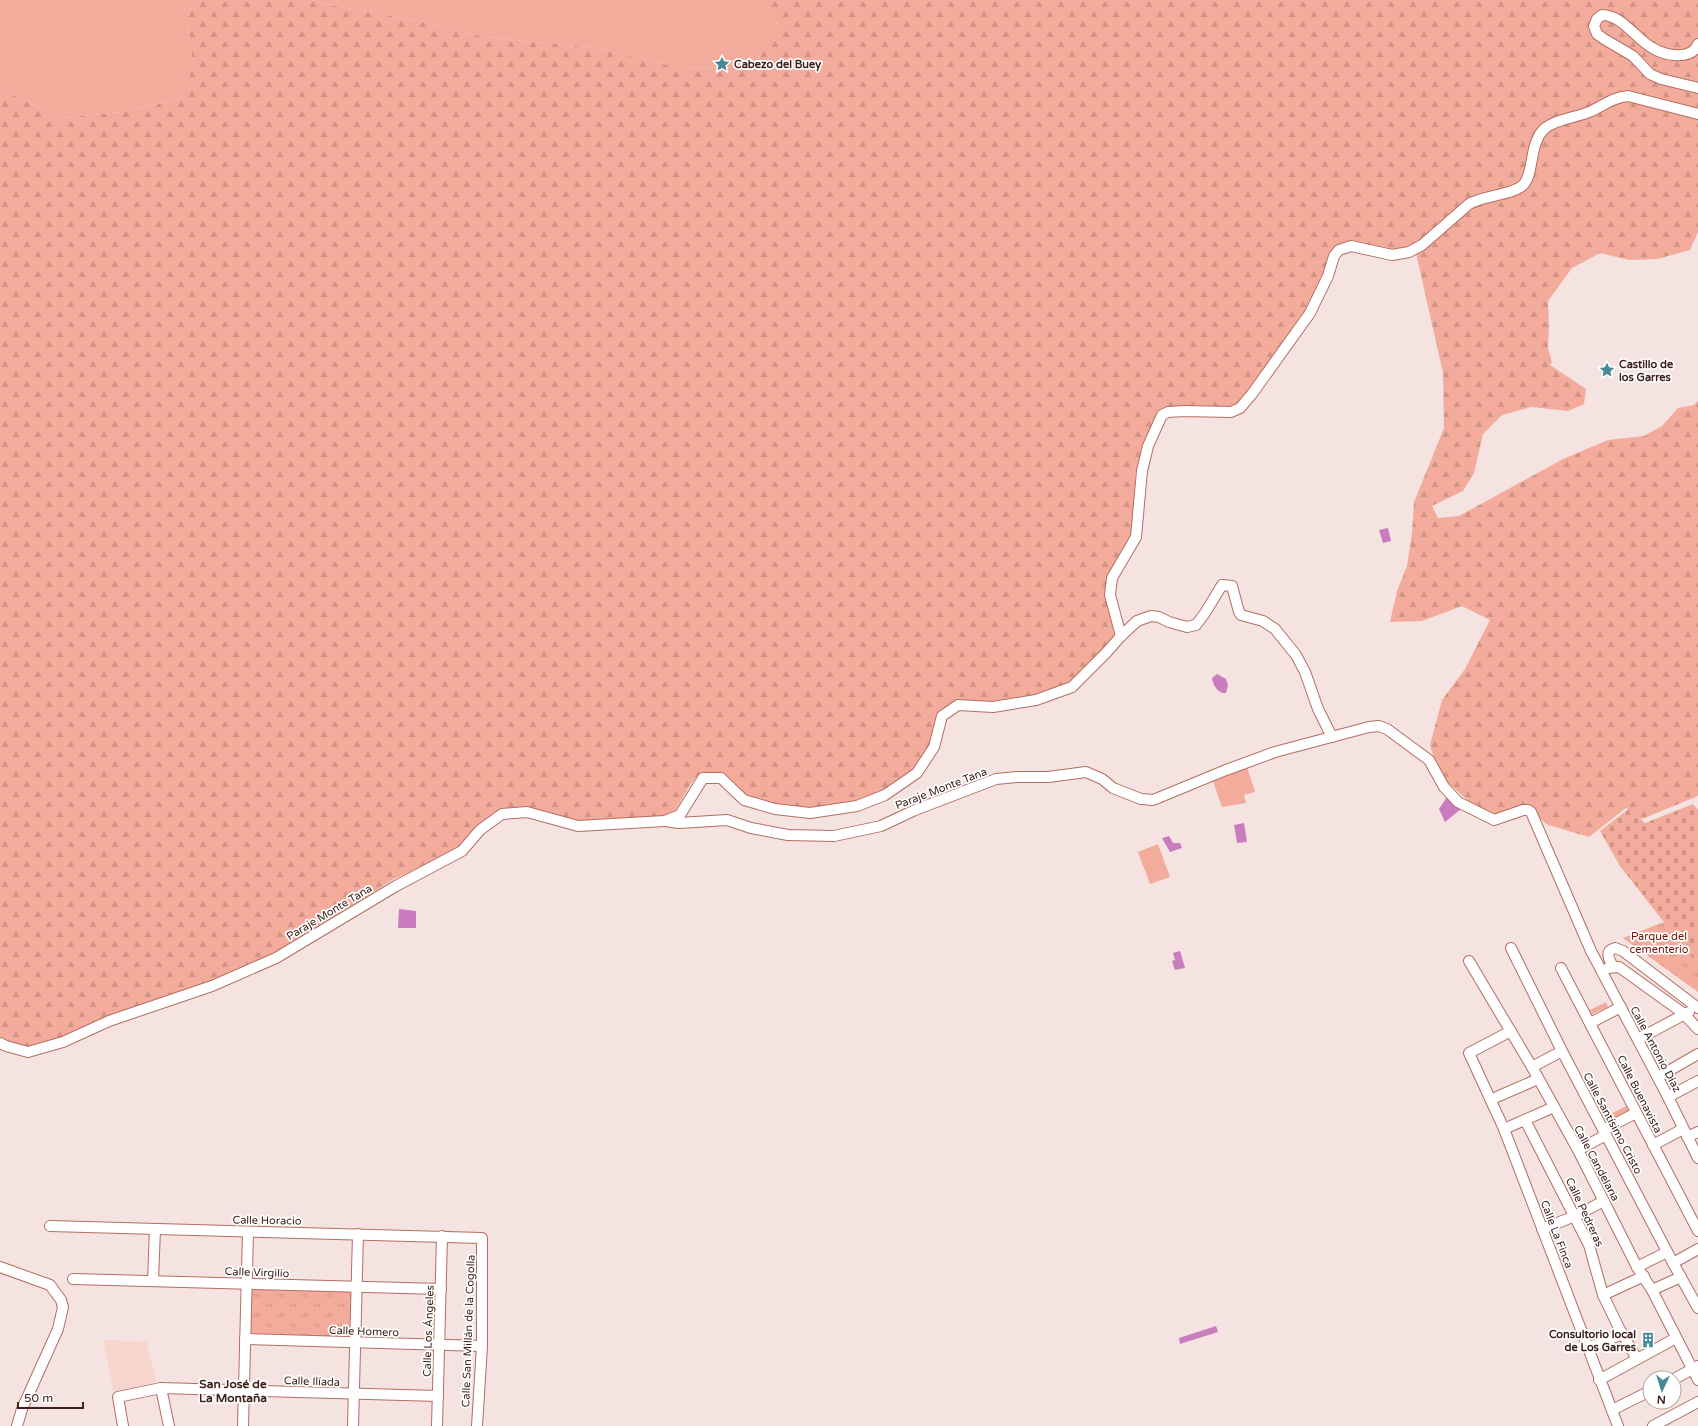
<svg xmlns="http://www.w3.org/2000/svg" width="1698" height="1426" viewBox="0 0 1698 1426" font-family="'Varela Round',sans-serif">
  <style>
    .built { fill: #f7d4cc }
    .grass { fill: #f3ab9c }
    .forest { fill: url(#forest-firs) }
    .cemetery { fill: url(#cemetery-stones) }
    .park { fill: url(#park-tufts) }
    .water { fill: #c97cbe }
    .lines { fill: none; stroke-linecap: round; stroke-linejoin: round }
    .street-casing { stroke: #b46e60; stroke-width: 12 }
    .street { stroke: #fff; stroke-width: 10 }
    .labels { text-anchor: middle; stroke-width: 3.5; stroke-linejoin: round; paint-order: stroke }
    .poi-label { font-size: 11px; font-weight: bold; fill: #3e211b; stroke: #fff; text-anchor: start }
    .street-label { font-size: 11px; fill: #3e211b; stroke: #fff }
    .park-label { font-size: 11px; fill: #6e1405; stroke: #fff }
    .neighbourhood-label { font-size: 12px; font-weight: bold; fill: #3e211b; stroke: #fff }
  </style>
  <defs>
    <pattern id="forest-firs" width="22" height="20" patternUnits="userSpaceOnUse"><rect width="22" height="20" fill="#f3ab9c"/><path d="M5 1l3.5 6h-7zM16 11l3.5 6h-7z" fill="#d19386"/></pattern>
    <pattern id="cemetery-stones" width="16" height="16" patternUnits="userSpaceOnUse"><rect width="16" height="16" fill="#f3ab9c"/><path d="M2 7V4a2 2 0 0 1 4 0v3zM10 15v-3a2 2 0 0 1 4 0v3z" fill="#d19386"/></pattern>
    <pattern id="park-tufts" width="24" height="20" patternUnits="userSpaceOnUse"><rect width="24" height="20" fill="#f3ab9c"/><path d="M3 7l-1-3M5 7V3M7 7l1-3M15 17l-1-3M17 17v-4M19 17l1-3" fill="none" stroke="#d19386"/></pattern>
  </defs>
  <rect width="100%" height="100%" fill="#f4e3e0"/>
  <!-- built -->
  <path class="built" d="M103,1340l44,2 9,40 -42,10z"/>
  <!-- grass -->
  <g class="grass">
    <path d="M0,0h197l-12,19 9,47 -17,34 -56,12 -60,6 -58,-28 -3,10z"/>
    <path d="M312,0h453l13,26 -26,42 -76,-1 -80,-19 -111,-11 -55,-14 -106,-19z"/>
    <path d="M1247,767l8,25 -11,3 2,8 -24,4 -9,-26z"/>
    <path d="M1158,844l12,33 -20,7 -12,-32z"/>
  </g>
  <!-- forest -->
  <path class="forest" d="M197,0h115l12,4 106,19 55,14 111,11 80,19 76,1 26,-42 -13,-26h933v232l-8,18 -33,9 -28,1 -29,-7 -28,15 -24,33 1,26 -1,21 4,14 -2,3 36,24 -2,15 -16,7 -37,-4 -29,8 -19,19 -9,39 -11,18 -31,15 6,12 21,-2 104,-57 45,-19 36,-4 18,-10 16,-18 16,-3 4,-4v395l-56,23 -16,-11 -37,29 -41,-12 -23,-18 -29,7 -24,-10 -33,-29 -9,-30 12,-45 23,-31 25,-49 -28,-14 -40,15 -32,1 7,-31 10,-25 5,-33 2,-31 30,-74 -1,-55 -29,-129 -13,6h-23l-35,-5 -33,59 -67,95 -13,8h-64l-10,7 -21,62 1,24 -5,35 -10,22 -13,18 -3,15 6,23 3,22 -11,15 -21,22 -17,13 -34,12 -36,5h-31l-23,7 -6,15 -7,28 -15,19 -31,21 -25,10 -32,8 -61,-6 -20,-10 -28,-19 -19,1 -7,9 -16,28 -17,5 -72,6 -72,-14 -59,42 -62,28 -116,75 -49,22 -188,70 -15,1 -24,-11v-937l3,-10 58,28 60,-6 56,-12 17,-34 -9,-47z"/>
  <!-- cemetery -->
  <path class="cemetery" d="M1693,804l5,6v150l-6,-2 -72,-92 -20,-35 30,-23 15,15z"/>
  <!-- park -->
  <g class="park">
    <path d="M1664,922l28,36 6,2v32l-75,-54z"/>
    <path d="M1606,1002l2,5 -16,7 -2,-4z"/>
    <path d="M1626,1106l3,5 -23,12 -3,-5z"/>
    <path d="M246,1284l111,3 -2,56 -110,-4z"/>
  </g>
  <!-- water -->
  <g class="water">
    <path d="M1388,528l3,13 -8,2 -4,-13z"/>
    <path d="M1217,674l9,5 2,6 -2,8c-8,1 -13,-8 -14,-15z"/>
    <path d="M1447,797l14,12 -16,13 -6,-13z"/>
    <path d="M1244,823l3,19 -10,1 -3,-18z"/>
    <path d="M1169,836l4,7h7l2,5 -12,4 -8,-14z"/>
    <path d="M399,909l17,2v17h-18z"/>
    <path d="M1180,951l5,17 -10,2 -3,-9 3,-1 -2,-7z"/>
    <path d="M1216,1326l2,6 -38,12 -1,-6z"/>
  </g>
  <g class="lines">
    <!-- street casing -->
    <g class="street-casing">
      <g id="street">
        <path d="M1698,44c-7,18 -35,11 -47,3 -16,-9 -29,-32 -49,-32l-5,4 -3,7 3,8 7,5 29,17 17,18 11,5 37,9"/>
        <path d="M1121,636l-11,-41 2,-17 24,-41 6,-66 6,-25 14,-31 6,-3 16,-1 47,1 9,-4 12,-14 58,-81 18,-37 6,-20 5,-6 12,-4 41,9 17,-3 13,-7 47,-41c15,-9 46,-9 55,-20 8,-9 7,-32 13,-44 1,-3 4,-8 6,-10 12,-11 32,-12 46,-18 14,-6 24,-15 39,-16l70,18"/>
        <path d="M665,821l14,2 48,-3 24,8 37,7 46,1 47,-10 34,-16 81,-31 21,-2h31l38,-5 16,7 11,9 28,11 12,1 73,-30 49,-18 94,-25 10,-1 8,3 42,31 15,27 14,15 36,18 29,-10h5l3,2 60,139 77,146 30,61"/>
        <path d="M1511,948l51,103 111,212 25,45"/>
        <path d="M1469,961l63,106 46,83 59,117 15,23 46,90"/>
        <path d="M1613,967c-4,-8 -9,-16 2,-19l8,3 75,57"/>
        <path d="M1561,968l137,263"/>
        <path d="M1608,968l11,-1 64,46 15,16"/>
        <path d="M1590,1023l31,-16"/>
        <path d="M1511,1031l-42,22 35,76 114,297"/>
        <path d="M1638,1039l51,-27"/>
        <path d="M0,1043l6,3 22,6 35,-10 46,-21 103,-35 64,-28 120,-72 66,-35 18,-21 22,-16 25,-2 51,14 87,-5 15,-6 23,-37h18l23,22 31,9 35,4 47,-7 28,-11 32,-22 17,-26 8,-31 16,-11 35,2 43,-7 36,-13 34,-34 15,-17 16,-15 14,-5 8,1 10,5 18,5 9,-2 9,-12 17,-28 10,1 7,26 2,3 22,6 12,8 21,26 9,17 13,37 14,28"/>
        <path d="M1532,1067l30,-16"/>
        <path d="M1658,1077l40,-23"/>
        <path d="M1668,1097l30,-16"/>
        <path d="M1492,1099l46,-20"/>
        <path d="M1525,1120l64,125 14,50 16,33 18,31"/>
        <path d="M1504,1129l50,-22"/>
        <path d="M1603,1130l33,-17"/>
        <path d="M1687,1137l11,-5"/>
        <path d="M1653,1145l30,-16"/>
        <path d="M1578,1150l28,-15"/>
        <path d="M50,1226l432,12v108l-5,80"/>
        <path d="M1542,1229l33,-13 29,-15"/>
        <path d="M1673,1263l25,-14"/>
        <path d="M0,1267l50,18 11,15 2,7 -5,22 -36,80 -5,17"/>
        <path d="M1637,1267l30,-15"/>
        <path d="M73,1279l368,10"/>
        <path d="M153,1281l2,-52"/>
        <path d="M1652,1290l29,-13"/>
        <path d="M1603,1295l41,-19"/>
        <path d="M245,1339l237,7"/>
        <path d="M1587,1348l35,-14"/>
        <path d="M1674,1379l24,-13"/>
        <path d="M1599,1380l77,-42"/>
        <path d="M161,1388l8,38"/>
        <path d="M1612,1410l38,-19"/>
        <path d="M123,1426l-5,-29 43,-9 277,8"/>
        <path d="M243,1426l5,-194"/>
        <path d="M353,1426l5,-192"/>
        <path d="M437,1426l5,-190"/>
        <path d="M1653,1426l45,-24"/>
      </g>
    </g>
    <!-- street -->
    <use href="#street" class="street"/>
  </g>
  <!-- icons -->
  <defs>
    <g id="sight-bare" transform="scale(1.2)"><path d="M0-6L1.8-2.2L6-1.7L2.9 1.2L3.7 5.4L0 3.3L-3.7 5.4L-2.9 1.2L-6-1.7L-1.8-2.2Z" fill="#468a98" stroke="#fff" stroke-width="2.5" paint-order="stroke"/></g>
    <g id="building-bare" transform="scale(1.2)"><path d="M-4-6H4V6H1V3H-1V6H-4ZM-2.5-4.3h1.7v1.8h-1.7ZM.8-4.3h1.7v1.8H.8ZM-2.5-1h1.7V.8h-1.7ZM.8-1h1.7V.8H.8Z" fill="#468a98" stroke="#fff" stroke-width="2.5" paint-order="stroke"/></g>
  </defs>
  <g fill-rule="evenodd">
    <use href="#sight-bare" x="722" y="64"/>
    <use href="#sight-bare" x="1607" y="370"/>
    <use href="#building-bare" x="1648" y="1340"/>
  </g>
  <g class="labels">
    <!-- poi labels -->
    <g class="poi-label">
      <text x="734" y="68">Cabezo del Buey</text>
      <text x="1619" y="368">Castillo de<tspan x="1619" dy="13">los Garres</tspan></text>
      <text x="1636" y="1338" text-anchor="end">Consultorio local<tspan x="1636" dy="13">de Los Garres</tspan></text>
    </g>
    <!-- street labels -->
    <g class="street-label">
      <text transform="translate(941 788) rotate(-21)" y="4">Paraje Monte Tana</text>
      <text transform="translate(329 912) rotate(-31)" y="4">Paraje Monte Tana</text>
      <text transform="translate(1656 1049) rotate(62)" y="4">Calle Antonio Díaz</text>
      <text transform="translate(1640 1094) rotate(63)" y="4">Calle Buenavista</text>
      <text transform="translate(1613 1123) rotate(62)" y="4">Calle Santísimo Cristo</text>
      <text transform="translate(1597 1163) rotate(62)" y="4">Calle Candelaria</text>
      <text transform="translate(1585 1212) rotate(65)" y="4">Calle Pedreras</text>
      <text transform="translate(267 1220) rotate(1)" y="4">Calle Horacio</text>
      <text transform="translate(1557 1234) rotate(69)" y="4">Calle La Finca</text>
      <text transform="translate(257 1272) rotate(2)" y="4">Calle Virgilio</text>
      <text transform="translate(364 1331) rotate(2)" y="4">Calle Homero</text>
      <text transform="translate(428 1331) rotate(-88)" y="4">Calle Los Ángeles</text>
      <text transform="translate(468 1331) rotate(-88)" y="4">Calle San Millán de la Cogolla</text>
      <text transform="translate(312 1381) rotate(2)" y="4">Calle Ilíada</text>
    </g>
    <!-- park labels -->
    <g class="park-label">
      <text x="1659" y="940">Parque del<tspan x="1659" dy="13">cementerio</tspan></text>
    </g>
    <!-- neighbourhood labels -->
    <g class="neighbourhood-label">
      <text x="233" y="1388">San José de<tspan x="233" dy="14">La Montaña</tspan></text>
    </g>
  </g>
  <!-- north arrow -->
  <g transform="translate(1662 1390) rotate(184)"><circle r="19" fill="#ffffff" stroke="#b2a6a4"/>
  <path d="M0-3L7 15L0 10L-7 15Z" fill="#468a98"/>
  <text y="-6" font-size="11" font-weight="bold" text-anchor="middle" fill="#3e211b">N</text>
  </g>
  <!-- scale -->
  <path d="M18 1402v6h65v-6" fill="none" stroke="#3e211b" stroke-width="2"/>
  <text x="24" y="1402" font-size="12" fill="#3e211b" stroke="#ffffff" stroke-width="3" paint-order="stroke">50 m</text>
</svg>
